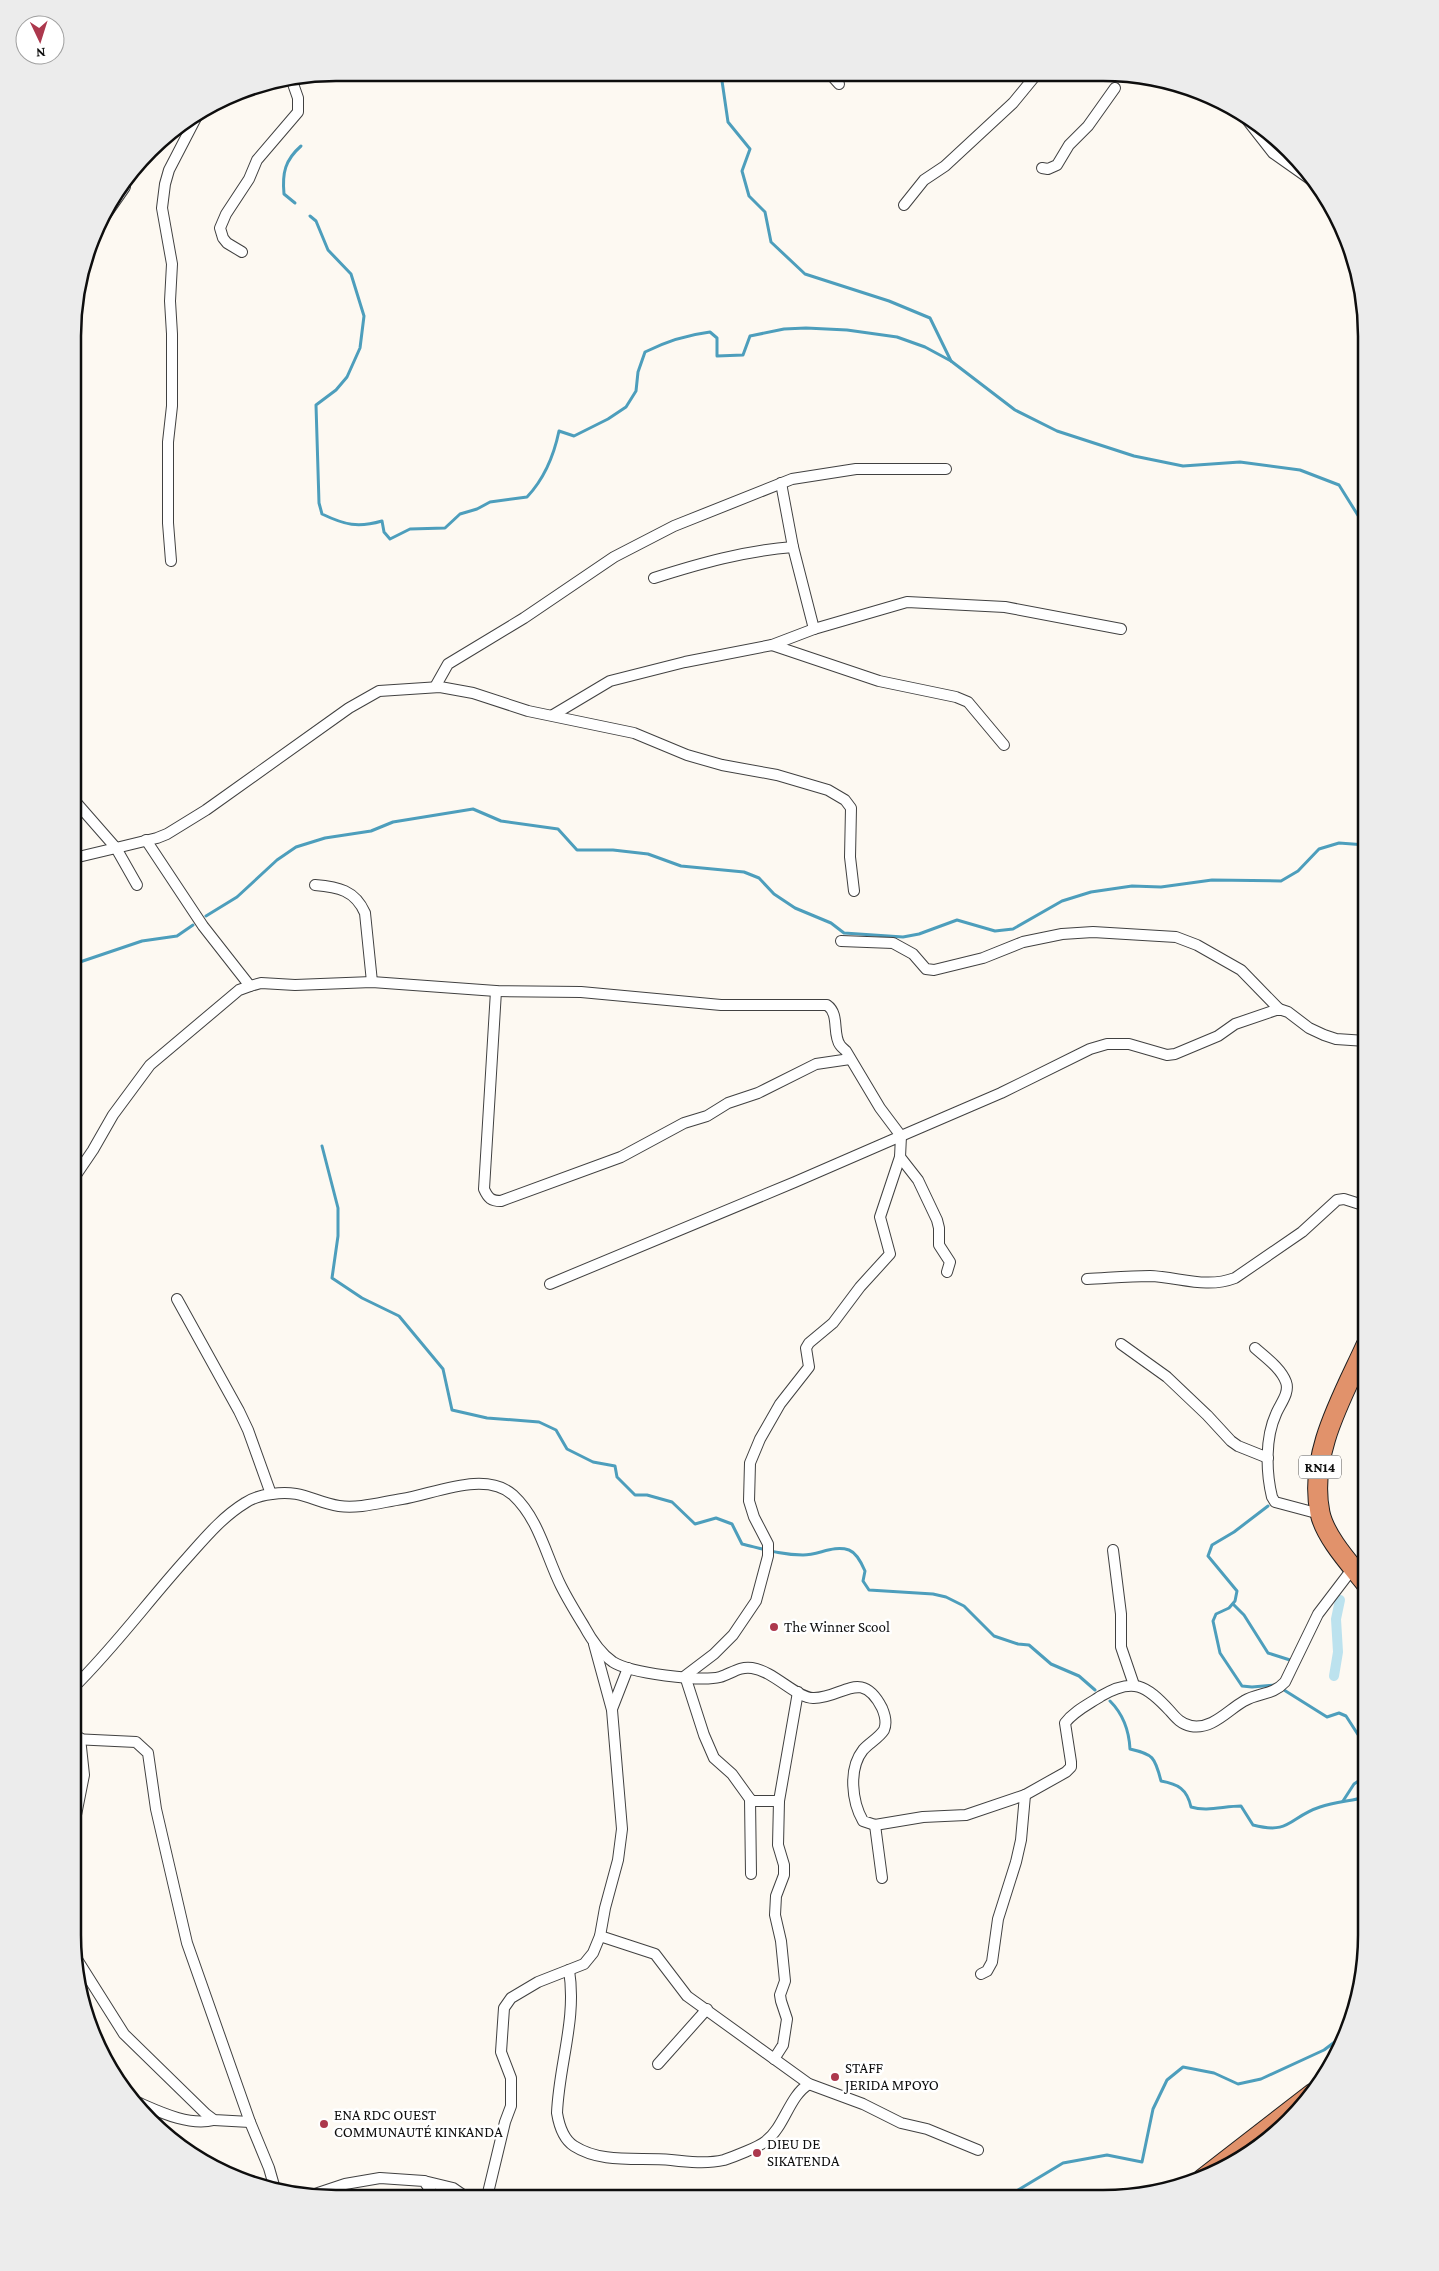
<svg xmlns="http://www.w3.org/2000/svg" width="1439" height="2271" viewBox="0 0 1439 2271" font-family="'Crimson Pro',serif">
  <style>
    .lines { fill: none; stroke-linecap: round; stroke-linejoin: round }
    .stream { stroke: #4d9ebc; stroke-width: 3 }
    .canal { stroke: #bce2ee; stroke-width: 10 }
    .street-casing { stroke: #414141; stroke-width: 12 }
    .highway-casing { stroke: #1f1f1f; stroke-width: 21 }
    .street { stroke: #fff; stroke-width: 10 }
    .highway { stroke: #e1926b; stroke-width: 19 }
    .poi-dot { fill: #ac384d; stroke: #fff; stroke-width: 2 }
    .labels { text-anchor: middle; stroke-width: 5; stroke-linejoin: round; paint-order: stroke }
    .shield { fill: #fff; stroke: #565656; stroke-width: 1 }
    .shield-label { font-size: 14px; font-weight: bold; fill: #0e0e0e }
    .poi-label { font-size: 15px; fill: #0e0e0e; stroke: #fff; text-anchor: start }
    .rim { fill: none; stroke: #0e0e0e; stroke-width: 2.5 }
  </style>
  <rect width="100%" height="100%" fill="#fdf9f2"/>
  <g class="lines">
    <!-- stream -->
    <g class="stream">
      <path d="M721,74l7,48 22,27 -8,22 7,25 16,16 6,30 34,32 84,27 41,17 21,43"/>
      <path d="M295,203l-11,-9c-2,-21 1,-34 17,-48"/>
      <path d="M310,216l6,5 12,29 23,24 13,42 -4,32 -13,29 -11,13 -20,15 3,98 3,11c23,11 36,14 60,7l2,11 6,7 20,-10 35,-1 15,-14 17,-5 13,-7 37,-5c17,-18 27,-42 32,-66l15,5 34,-17 18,-12 10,-16 2,-19 7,-20c22,-11 41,-17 65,-20l7,6v18l26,-1 7,-19 34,-7 22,-1 41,2 50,7 28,10 26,14 64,49 42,21 77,25 49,10 57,-4 60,8 39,15 20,32 7,18"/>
      <path d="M206,916l31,-19 40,-37 19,-13 29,-9 46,-7 22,-9 80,-13 28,12 57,8 19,21h36l35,4 33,12 63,6 15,6 15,16 21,14 36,15 13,10 59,4 16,-3 38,-14 38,11 18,-2 49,-28 29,-9 41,-6 29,1 51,-7 69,1 17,-10 21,-22 20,-6 27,2"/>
      <path d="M74,964l68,-23 35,-5 16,-11"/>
      <path d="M322,1146l16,62v28l-6,42 30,20 37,18 44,53 9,41 35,8 52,4 17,8 11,19 26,13 22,4 2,11 18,18h12l25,7 23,22 21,-6 16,6 10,20c21,5 40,11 61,11 16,0 30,-10 46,-5 8,3 13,14 16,21l-2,10 6,9 64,4 13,3 18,9 30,30 24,8 11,1 22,19 28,12 16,14"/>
      <path d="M1268,1506l-34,26 -22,13 -4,11 29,35 -2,10 -6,7 -13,6 -3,7 7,32 22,33 10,1 23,-2"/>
      <path d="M1233,1604l11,11 24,38 22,7"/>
      <path d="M1284,1690l43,27 12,-4 7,3 20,31"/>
      <path d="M1110,1701c13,13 19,29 20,48 23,5 25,8 31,32 17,3 26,8 30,26 16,5 33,-1 50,-1l12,19c38,10 36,-8 67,-18 15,-5 31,-6 46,-10"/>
      <path d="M1343,1801l11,-17 12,-8"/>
      <path d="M1005,2198l58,-35 44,-8 35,7 11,-53 14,-29 16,-13 31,6 24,11 23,-5 63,-29 20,-15"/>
    </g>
    <!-- canal -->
    <path class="canal" d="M1334,1676l4,-24 -2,-33 4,-19"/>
    <!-- street casing -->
    <g class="street-casing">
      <g id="street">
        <path d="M830,74l9,10"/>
        <path d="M1244,116l29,37 44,31"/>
        <path d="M1042,168l6,1 9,-4 12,-20 19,-19 27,-38"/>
        <path d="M904,205l20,-25 21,-14 68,-63 23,-28"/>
        <path d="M98,226l27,-39"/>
        <path d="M242,252l-15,-9 -4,-5 -3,-10 6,-14 23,-35 8,-19 41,-48v-14l-6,-17"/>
        <path d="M781,483l12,64"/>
        <path d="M171,561l-3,-38v-81l4,-36v-72l-2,-33 2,-37 -10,-56 3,-24 4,-14 28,-54"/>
        <path d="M814,629l93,-27 98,5 116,22"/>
        <path d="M772,645l107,36 77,16 12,5 36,43"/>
        <path d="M435,687l13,-23 76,-46 90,-61 60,-31 118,-47 64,-10h90"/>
        <path d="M553,715l57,-34 75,-19 87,-17 42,-16 -21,-82c-49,4 -92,16 -139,31"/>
        <path d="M74,800l42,48 41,-10 10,-4 39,-24 143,-102 30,-17 61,-4 33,6 55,18 106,22 53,22 35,10 55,10 51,15 17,10 6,8 -1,49 4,34"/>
        <path d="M146,840l57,86 47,60"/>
        <path d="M74,858l42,-10 21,37"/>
        <path d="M315,885c23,2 40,5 50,28l7,69"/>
        <path d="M841,941l52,2 20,11 13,15 8,1 49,-12 40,-16 39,-8 31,-2 83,5 21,8 44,25 38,39"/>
        <path d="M496,991l-12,198c4,9 7,12 17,12l120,-44 63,-34 23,-7 21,-13 30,-10 58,-29 34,-5"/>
        <path d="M900,1157l18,23 19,40 2,8v17l11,17 -3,10"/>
        <path d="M74,1178l19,-28 20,-35 37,-50 89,-75 11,-4 11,-3 34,2 77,-3 124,9 85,1 140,13h106c13,9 5,29 13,40 2,3 4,4 6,6l34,57 21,28 100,-43 89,-44 17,-5h22l38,11 8,-1 43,-18 17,-12 44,-15 9,3 21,16 15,7 12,4 30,2"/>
        <path d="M1087,1279c21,-1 42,-3 63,-3 29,1 56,13 85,2l67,-46 35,-32 7,-1 22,7"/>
        <path d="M550,1284l245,-102 106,-46 -1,21 -20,60 10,37 -30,33 -27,36 -24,20 -3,5 3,19 -29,37 -20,35 -10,24 -1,38 5,16 14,27v12l-12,45 -23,34 -19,19 -29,22 19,59 10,23 18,16 18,25 4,2h25"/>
        <path d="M177,1299l62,112 9,19 23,64"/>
        <path d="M1121,1344l46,33 40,38 24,26 7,5 30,12"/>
        <path d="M1255,1348c10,9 26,20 31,34 4,11 -6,22 -10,32 -11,24 -10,58 -4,83l3,5 45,12"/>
        <path d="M1113,1550l8,64v33l13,38"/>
        <path d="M73,1688c41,-40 75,-87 114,-130 17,-19 35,-41 58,-55 7,-5 19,-8 27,-9 29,-5 42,8 67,12 20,3 43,-4 63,-7 32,-5 83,-29 111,-4 26,24 33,61 48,91 7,14 15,27 23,40 7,13 16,27 29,36 17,11 87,20 107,15 11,-3 19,-11 32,-9 22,3 44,30 61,30 29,1 48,-31 69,10 3,7 5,15 2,22 -5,8 -15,13 -21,20 -15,19 -11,52 0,71l12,4 48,-8 43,-2 59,-20 41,-23 5,-5v-5l-6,-39c9,-12 24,-19 36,-27 32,-19 45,-11 69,15 6,7 11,13 21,15 21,4 37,-16 53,-25 15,-9 28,-5 41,-19l33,-68 35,-46 13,-6"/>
        <path d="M612,1709l16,-41"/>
        <path d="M73,1739l63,3 12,11 8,56 31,134 63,179 19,46 6,21"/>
        <path d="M750,1799l1,75"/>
        <path d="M74,1825l10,-50 -4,-37"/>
        <path d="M875,1825l7,53"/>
        <path d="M600,1936l55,18 32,42 122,88 54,20 38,19 26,6 51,21"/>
        <path d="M78,1961l46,73 82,80 8,6 36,2"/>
        <path d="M569,1970c8,49 -10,94 -12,143 2,12 6,26 17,33 28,18 64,11 97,14 17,2 36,4 53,0 9,-3 35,-13 42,-19 19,-15 23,-45 43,-57"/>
        <path d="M981,1974l6,-3 5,-9 6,-43 18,-57 5,-22 4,-45"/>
        <path d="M774,2059l9,-14 4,-26 -6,-18 -1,-6 5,-14 -4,-40 -6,-26 1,-19 8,-21v-10l-6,-20 1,-44 19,-109"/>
        <path d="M658,2064l49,-55"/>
        <path d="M137,2102c23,10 51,24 77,18"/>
        <path d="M424,2181l29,7 13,9"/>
        <path d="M309,2196l36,-12 35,-6 44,3 11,16"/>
        <path d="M487,2197l18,-75 6,-16v-28l-10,-26 3,-44 7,-10 27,-16 46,-18 9,-11 7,-17 5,-28 13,-48 4,-31 -10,-119 -18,-66"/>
      </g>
    </g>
    <!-- highway casing -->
    <g class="highway-casing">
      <g id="highway">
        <path d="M1366,1584c-15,-19 -41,-47 -46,-71 -12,-59 23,-117 46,-168"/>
        <path d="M1202,2179l111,-86"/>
      </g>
    </g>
    <!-- street -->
    <use href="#street" class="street"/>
    <!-- highway -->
    <use href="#highway" class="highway"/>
  </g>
  <!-- markers -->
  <g class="poi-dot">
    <circle cx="774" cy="1627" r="5"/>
    <circle cx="835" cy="2077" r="5"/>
    <circle cx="324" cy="2124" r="5"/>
    <circle cx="757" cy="2153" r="5"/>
  </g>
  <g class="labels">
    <!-- shield labels -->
    <rect class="shield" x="1299" y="1455.5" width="42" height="23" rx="4"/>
    <g class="shield-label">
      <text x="1320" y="1472">RN14</text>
    </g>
    <!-- poi labels -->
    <g class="poi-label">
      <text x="784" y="1632">The Winner Scool</text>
      <text x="845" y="2073">STAFF<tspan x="845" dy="17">JERIDA MPOYO</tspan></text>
      <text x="334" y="2120">ENA RDC OUEST<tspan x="334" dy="17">COMMUNAUTÉ KINKANDA</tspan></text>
      <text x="767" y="2149">DIEU DE<tspan x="767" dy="17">SIKATENDA</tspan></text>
    </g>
  </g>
  <!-- crop -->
  <path d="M0 0H1439V2271H0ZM336 81H1103A255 255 0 0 1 1358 336V1935A255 255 0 0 1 1103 2190H336A255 255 0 0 1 81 1935V336A255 255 0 0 1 336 81Z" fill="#ececec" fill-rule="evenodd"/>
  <path class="rim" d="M336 81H1103A255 255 0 0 1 1358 336V1935A255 255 0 0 1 1103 2190H336A255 255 0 0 1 81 1935V336A255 255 0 0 1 336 81Z"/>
  <!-- north arrow -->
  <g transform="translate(40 40) rotate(176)"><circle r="24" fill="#ffffff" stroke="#9f9f9f"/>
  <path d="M0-4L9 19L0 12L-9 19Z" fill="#ac384d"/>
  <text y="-8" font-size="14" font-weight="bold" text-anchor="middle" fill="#0e0e0e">N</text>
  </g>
</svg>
